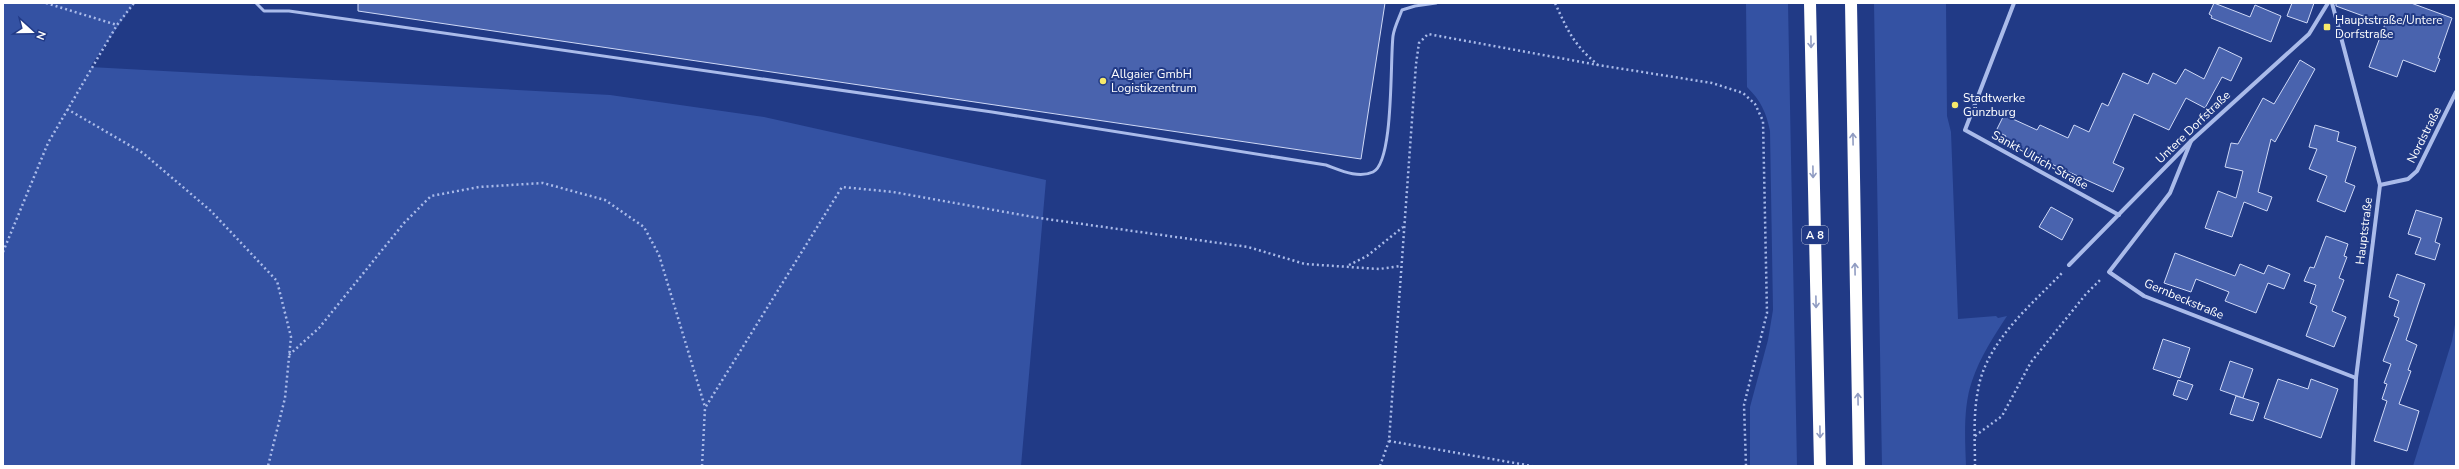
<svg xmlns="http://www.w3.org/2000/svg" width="2459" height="469" viewBox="0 0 2459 469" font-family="'Nunito Sans',sans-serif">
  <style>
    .green { fill: #3452a3 }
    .building { fill: #4963ae; stroke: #cfd9f7 }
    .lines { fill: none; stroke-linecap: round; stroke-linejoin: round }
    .path { stroke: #aabbea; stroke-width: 2.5; stroke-dasharray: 2 3; stroke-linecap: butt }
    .service { stroke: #aabbea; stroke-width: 3 }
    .minor { stroke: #aabbea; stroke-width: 4 }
    .motorway { stroke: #fff; stroke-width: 12 }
    .oneway { stroke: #909cc2 }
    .poi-dot { fill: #f7e96b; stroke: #213a86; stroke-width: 1.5 }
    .labels { text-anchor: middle; stroke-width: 4; stroke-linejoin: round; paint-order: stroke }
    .shield { fill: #213a86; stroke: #bcc4db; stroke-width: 1 }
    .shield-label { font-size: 11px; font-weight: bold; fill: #fff }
    .poi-label { font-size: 12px; fill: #fff; stroke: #213a86; text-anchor: start }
    .street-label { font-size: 12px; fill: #fff; stroke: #213a86 }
  </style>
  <rect width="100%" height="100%" fill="#213a86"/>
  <!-- green -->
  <g class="green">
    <path d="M3,3h131l-44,64 520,28 154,22 282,63 -25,286h-1018z"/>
    <path d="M1746,3h42l9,463h-47v-59l18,-67 5,-30 -3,-179c-4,-19 -9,-30 -23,-44z"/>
    <path d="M1874,3h72l1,113 4,16 7,187 38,-3 2,2 9,-2c-13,20 -27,41 -35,65 -9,26 -7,57 -6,85h-84z"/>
    <path d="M2456,319v147h-43l39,-125z"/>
  </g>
  <!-- building -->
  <g class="building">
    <path d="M358,3h1027l-24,156 -1003,-148z"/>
    <path d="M2214,3l36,14 5,-12 26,11 -10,26 -60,-24 1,-2 -3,-2z"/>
    <path d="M2292,3h22l-7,20 -20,-7z"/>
    <path d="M2336,3h75l41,15 -14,40 2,1 -5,13 -32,-12 -6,17 -28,-10 16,-43 -49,-18z"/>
    <path d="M2219,47l23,11 -11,23 -9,-4 -17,31 -19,-10 -17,32 -35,-16 -21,49 11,5 -11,24 -110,-50 3,-6 -10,-5 8,-16 33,15 3,-5 28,13 6,-13 15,7 13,-29 6,3 15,-33 25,11 5,-11 23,11 9,-15 19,10z"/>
    <path d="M2300,60l15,9 -40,73 -4,-3 -13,53 14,5 -5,14 -23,-9 -12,35 -27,-9 13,-37 18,7 7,-27 -18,-4 6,-24 7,1 25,-46 11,6z"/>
    <path d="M2315,125l24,7 -2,9 19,6 -11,35 10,4 -10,26 -28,-11 10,-25 -18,-7 8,-20 -8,-2z"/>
    <path d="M2051,207l22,12 -11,21 -23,-13z"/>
    <path d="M2416,210l26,8 -7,24 5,2 -5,16 -20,-6 6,-16 -13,-4z"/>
    <path d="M2326,236l22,8 -4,12 3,1 -8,21 5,2 -12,31 14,6 -12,30 -28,-11 11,-30 -7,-3 6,-18 -12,-4 6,-14 4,1z"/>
    <path d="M2175,253l60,23 5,-12 24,10 4,-9 22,9 -6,15 -16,-6 -12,30 -31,-12 4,-9 -33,-13 -5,13 -27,-9z"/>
    <path d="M2397,274l28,10 -19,56 11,5 -9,25 3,1 -12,33 20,7 -12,40 -33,-10 13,-40 -5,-2 5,-15 -3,-1 7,-19 -8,-3 16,-43 -5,-2 5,-15 -10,-4z"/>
    <path d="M2163,339l27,9 -10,30 -27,-9z"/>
    <path d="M2230,361l23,8 -10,29 -23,-8z"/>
    <path d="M2278,379l30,10 3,-10 27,10 -17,49 -57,-20z"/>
    <path d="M2178,380l15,5 -6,15 -14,-5z"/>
    <path d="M2236,396l23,7 -6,18 -23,-7z"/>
  </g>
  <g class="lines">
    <!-- path -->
    <g class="path">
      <path d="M46,3l71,22"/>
      <path d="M1555,3c13,28 18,41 43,62"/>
      <path d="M67,109l76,44 68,58 66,70 14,56 -6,61 -17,68"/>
      <path d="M3,252l45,-109 69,-118 17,-22"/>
      <path d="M1349,265l18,-9 36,-29"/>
      <path d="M289,355l30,-27 85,-105 27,-27 48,-9 64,-4 62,17 39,27 15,28 46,152"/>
      <path d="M1975,436l27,-20 29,-54 55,-68 15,-15"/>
      <path d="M1389,441l143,25"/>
      <path d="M702,466l3,-58 137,-221 51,5 146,26 209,29 57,17 74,5 22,-3"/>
      <path d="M1380,466l9,-25 27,-377 3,-21 9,-9 170,31 114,18 31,10 12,11 8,17 4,192 -23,92 2,61"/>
      <path d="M1975,466c0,-25 -2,-51 3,-76 8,-48 53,-85 84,-117"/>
    </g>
    <!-- service -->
    <path class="service" d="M256,3l8,8h25l92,13 611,88 334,53c14,5 32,14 47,7 21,-10 17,-111 20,-136 1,-8 6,-18 9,-26l13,-4 21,-3"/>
    <!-- minor -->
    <g class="minor">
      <path d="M2014,3l-49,127 154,85"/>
      <path d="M2332,3l48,182 -24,193 -3,88"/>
      <path d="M2191,141l-21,52 -61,79 35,24 212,82"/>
      <path d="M2380,185l28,-6 9,-8 39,-79"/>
      <path d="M2069,265l122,-124 118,-107 19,-31"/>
    </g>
    <!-- motorway -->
    <g class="motorway">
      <path d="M1810,3l10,463"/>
      <path d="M1851,3l8,463"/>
    </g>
  </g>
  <!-- one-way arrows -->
  <defs><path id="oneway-shaft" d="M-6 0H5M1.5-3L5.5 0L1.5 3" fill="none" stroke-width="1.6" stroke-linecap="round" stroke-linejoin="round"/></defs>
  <g class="oneway">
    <use href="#oneway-shaft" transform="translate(1811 42) rotate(89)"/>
    <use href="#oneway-shaft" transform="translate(1853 139) rotate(-91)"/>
    <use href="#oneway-shaft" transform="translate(1813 172) rotate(89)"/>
    <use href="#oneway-shaft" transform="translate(1855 269) rotate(-91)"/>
    <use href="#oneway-shaft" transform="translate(1816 302) rotate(89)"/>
    <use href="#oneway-shaft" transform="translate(1858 399) rotate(-91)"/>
    <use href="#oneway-shaft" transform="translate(1820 432) rotate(89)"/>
  </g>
  <!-- markers -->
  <g class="poi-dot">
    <rect x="2323" y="23" width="8" height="8" rx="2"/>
    <circle cx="1103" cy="81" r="4"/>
    <circle cx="1955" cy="105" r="4"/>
  </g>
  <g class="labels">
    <!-- shield labels -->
    <rect class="shield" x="1802" y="226" width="26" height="18" rx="3"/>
    <g class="shield-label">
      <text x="1815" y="239">A 8</text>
    </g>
    <!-- poi labels -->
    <g class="poi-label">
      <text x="2335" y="24">Hauptstraße/Untere<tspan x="2335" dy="14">Dorfstraße</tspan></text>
      <text x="1111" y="78">Allgaier GmbH<tspan x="1111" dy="14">Logistikzentrum</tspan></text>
      <text x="1963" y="102">Stadtwerke<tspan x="1963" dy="14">Günzburg</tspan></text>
    </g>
    <!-- street labels -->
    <g class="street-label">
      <text transform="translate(2193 127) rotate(-44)" y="4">Untere Dorfstraße</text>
      <text transform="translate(2424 135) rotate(-63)" y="4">Nordstraße</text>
      <text transform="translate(2040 160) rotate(29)" y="4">Sankt-Ulrich-Straße</text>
      <text transform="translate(2364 231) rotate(-83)" y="4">Hauptstraße</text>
      <text transform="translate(2184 299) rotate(23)" y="4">Gernbeckstraße</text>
    </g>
  </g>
  <!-- border -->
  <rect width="2459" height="469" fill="none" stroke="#ffffff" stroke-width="8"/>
  <!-- north arrow -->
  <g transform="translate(32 32) rotate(111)" stroke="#213a86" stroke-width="3" paint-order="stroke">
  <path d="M0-3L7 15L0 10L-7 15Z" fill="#ffffff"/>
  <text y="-6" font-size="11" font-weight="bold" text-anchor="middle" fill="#ffffff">N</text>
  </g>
</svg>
